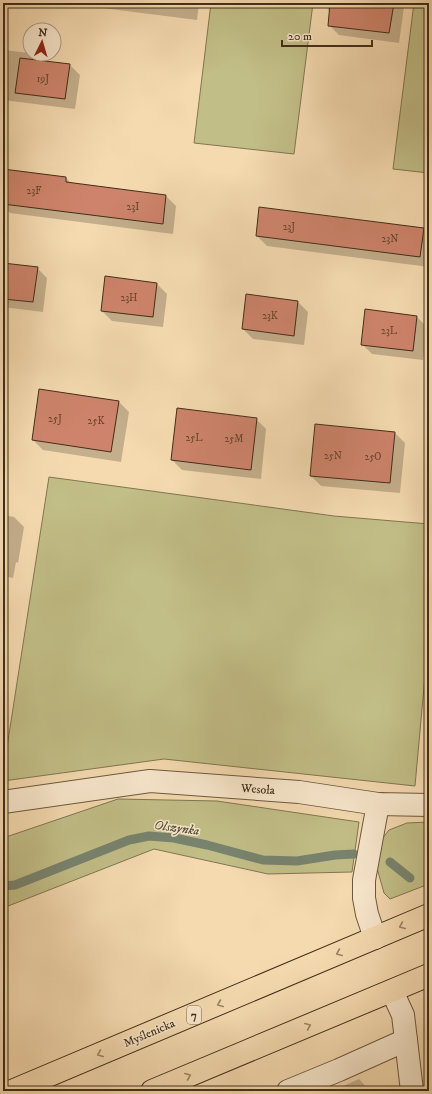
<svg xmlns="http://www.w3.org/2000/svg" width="432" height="1094" viewBox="0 0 432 1094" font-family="'IM FELL DW Pica',serif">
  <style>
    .green { fill: #c2be87; stroke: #827650 }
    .shadow { fill: #0003 }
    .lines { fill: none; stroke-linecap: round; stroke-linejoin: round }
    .stream { stroke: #78836e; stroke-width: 9 }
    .building { fill: #ce846c; stroke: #412e18 }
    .minor-casing { stroke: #6e593e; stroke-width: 24 }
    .trunk-casing { stroke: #412e18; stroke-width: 24 }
    .minor { stroke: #f8e7cc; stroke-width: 22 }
    .trunk { stroke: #f5dab0; stroke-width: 22 }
    .oneway { stroke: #9b8464 }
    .labels { text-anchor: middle; stroke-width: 3; stroke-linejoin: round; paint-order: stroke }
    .number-label { font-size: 10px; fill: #64442d }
    .shield { fill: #f8e7cc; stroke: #78664e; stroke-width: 1 }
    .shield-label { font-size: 11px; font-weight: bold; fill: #412e18 }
    .street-label { font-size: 12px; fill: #412e18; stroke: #f8e7cc }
    .water-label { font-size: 13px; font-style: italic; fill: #58513c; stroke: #f8e7cc }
  </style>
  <rect width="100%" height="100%" fill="#f5dab0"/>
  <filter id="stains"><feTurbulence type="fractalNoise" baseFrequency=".005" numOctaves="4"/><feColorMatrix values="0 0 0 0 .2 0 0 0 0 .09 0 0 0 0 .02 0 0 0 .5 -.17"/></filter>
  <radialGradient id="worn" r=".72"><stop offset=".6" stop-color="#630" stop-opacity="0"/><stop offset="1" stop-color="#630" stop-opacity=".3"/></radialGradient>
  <!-- green -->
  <g class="green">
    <path d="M211,3h102l-19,151 -100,-11z"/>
    <path d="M414,3h15v170l-36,-4z"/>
    <path d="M49,477l285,39 95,8v108l-14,154 -251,-27 -161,22v-8z"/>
    <path d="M118,799l99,2 142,21 -7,50 -84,2 -114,-25 -151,59v-70z"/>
    <path d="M429,822v62l-39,15 -6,-6 -7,-25 5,-29 7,-9 18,-7z"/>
  </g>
  <!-- shadow -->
  <g class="shadow">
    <path d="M63,3h136l-2,17z"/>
    <path d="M327,3h73l4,4 -5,36 -60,-8 -10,-10 1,-13 -3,-4z"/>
    <path d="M3,50l36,4 7,8 24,3 10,10 -5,34 -72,-9z"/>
    <path d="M4,170l62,8 6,6 94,12 10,10 -3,28 -163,-21 -7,-7z"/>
    <path d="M424,229l5,5v33l-162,-21 -10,-10z"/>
    <path d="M3,264l34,4 10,10 -4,34 -40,-5z"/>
    <path d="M157,284l10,10 -4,33 -51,-6 -10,-10z"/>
    <path d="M298,302l10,10 -4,33 -51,-6 -10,-10z"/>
    <path d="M417,317l10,10 -4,33 -51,-6 -10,-10z"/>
    <path d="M119,402l10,10 -8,50 -78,-12 -10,-10z"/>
    <path d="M256,419l10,10 -5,50 -79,-9 -10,-10z"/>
    <path d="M395,433l10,10 -5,50 -79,-7 -10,-10z"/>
    <path d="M3,515l11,2 10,10 -6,36 -2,-1 -3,16 -10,-2z"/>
    <path d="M359,1079l11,12h-38z"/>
  </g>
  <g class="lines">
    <!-- stream -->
    <g class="stream">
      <path d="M390,862l20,16"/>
      <path d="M3,886l12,-1 114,-45 20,-4 25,2 33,7 56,15 34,1 38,-6 19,-1"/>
    </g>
  </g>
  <!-- building -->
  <g class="building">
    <path d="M330,3h64l-5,30 -61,-7z"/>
    <path d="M20,58l50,6 -5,35 -50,-6z"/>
    <path d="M3,169l63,8v5l100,13 -3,29 -160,-20z"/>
    <path d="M259,207l165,21 -4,29 -164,-21z"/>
    <path d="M3,263l35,4 -5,35 -30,-3z"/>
    <path d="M105,276l52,7 -4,34 -52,-6z"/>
    <path d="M246,294l52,7 -4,35 -52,-7z"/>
    <path d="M365,309l52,7 -4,35 -52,-6z"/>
    <path d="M39,389l80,12 -8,51 -79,-12z"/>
    <path d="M177,408l80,10 -6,52 -80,-10z"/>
    <path d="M315,424l80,8 -5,51 -80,-7z"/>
  </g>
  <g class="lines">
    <!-- minor casing -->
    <g class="minor-casing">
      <g id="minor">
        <path d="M3,802l147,-21 149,11 79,12 51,1"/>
        <path d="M375,938l-8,-24 -3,-16v-18l14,-76"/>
        <path d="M406,1040l6,51"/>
        <path d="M288,1091l51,-21 67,-30 -3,-25 -11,-24"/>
      </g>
    </g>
    <!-- trunk casing -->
    <g class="trunk-casing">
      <g id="trunk">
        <path d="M12,1091l417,-176"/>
        <path d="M152,1091l277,-116"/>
      </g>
    </g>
    <!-- minor -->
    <use href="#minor" class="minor"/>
    <!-- trunk -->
    <use href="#trunk" class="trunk"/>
  </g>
  <!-- one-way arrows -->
  <defs><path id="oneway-chevron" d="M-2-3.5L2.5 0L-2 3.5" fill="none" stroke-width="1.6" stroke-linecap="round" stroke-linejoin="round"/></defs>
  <g class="oneway">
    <use href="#oneway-chevron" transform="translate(402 926) rotate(157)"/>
    <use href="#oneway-chevron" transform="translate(339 953) rotate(157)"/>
    <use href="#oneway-chevron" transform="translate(220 1004) rotate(157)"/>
    <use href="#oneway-chevron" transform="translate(308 1026) rotate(-23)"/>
    <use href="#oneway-chevron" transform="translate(100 1054) rotate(157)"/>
    <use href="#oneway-chevron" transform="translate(188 1076) rotate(-23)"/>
  </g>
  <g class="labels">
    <!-- number labels -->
    <g class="number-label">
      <text x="43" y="82">19J</text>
      <text x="34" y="194">23F</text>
      <text x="133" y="210">23I</text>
      <text x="289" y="230">23J</text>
      <text x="390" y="242">23N</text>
      <text x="129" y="301">23H</text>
      <text x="270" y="319">23K</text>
      <text x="389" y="334">23L</text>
      <text x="55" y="422">25J</text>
      <text x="96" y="424">25K</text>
      <text x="194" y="441">25L</text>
      <text x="234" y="442">25M</text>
      <text x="333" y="459">25N</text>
      <text x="373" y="460">25O</text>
    </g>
    <!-- shield labels -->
    <rect class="shield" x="187" y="1006" width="14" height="18" rx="3"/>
    <g class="shield-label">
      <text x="194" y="1019">7</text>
    </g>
    <!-- street labels -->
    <g class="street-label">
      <text transform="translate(258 789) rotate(4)" y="4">Wesoła</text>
      <text transform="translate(149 1033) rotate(-23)" y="4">Myślenicka</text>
    </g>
    <!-- water labels -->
    <g class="water-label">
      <text transform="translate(177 827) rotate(8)" y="5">Olszynka</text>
    </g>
  </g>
  <!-- margin -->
  <rect width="432" height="1094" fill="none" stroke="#f5dab0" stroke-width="16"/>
  <rect x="4" y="4" width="424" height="1086" fill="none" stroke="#412e18" stroke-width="2"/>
  <rect x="8" y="8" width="416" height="1078" fill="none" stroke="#412e18"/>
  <!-- north arrow -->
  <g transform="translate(42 42) rotate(5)"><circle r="19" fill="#f8e7cc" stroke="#af9d84"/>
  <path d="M0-3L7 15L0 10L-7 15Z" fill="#8f2418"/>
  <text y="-6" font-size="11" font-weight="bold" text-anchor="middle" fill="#412e18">N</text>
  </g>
  <!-- scale -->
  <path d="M282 40v6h90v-6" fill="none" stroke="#412e18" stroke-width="2"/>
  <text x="288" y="40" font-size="12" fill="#412e18" stroke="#f8e7cc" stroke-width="3" paint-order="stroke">20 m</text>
  <rect width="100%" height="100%" filter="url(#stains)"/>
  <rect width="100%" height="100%" fill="url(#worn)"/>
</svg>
